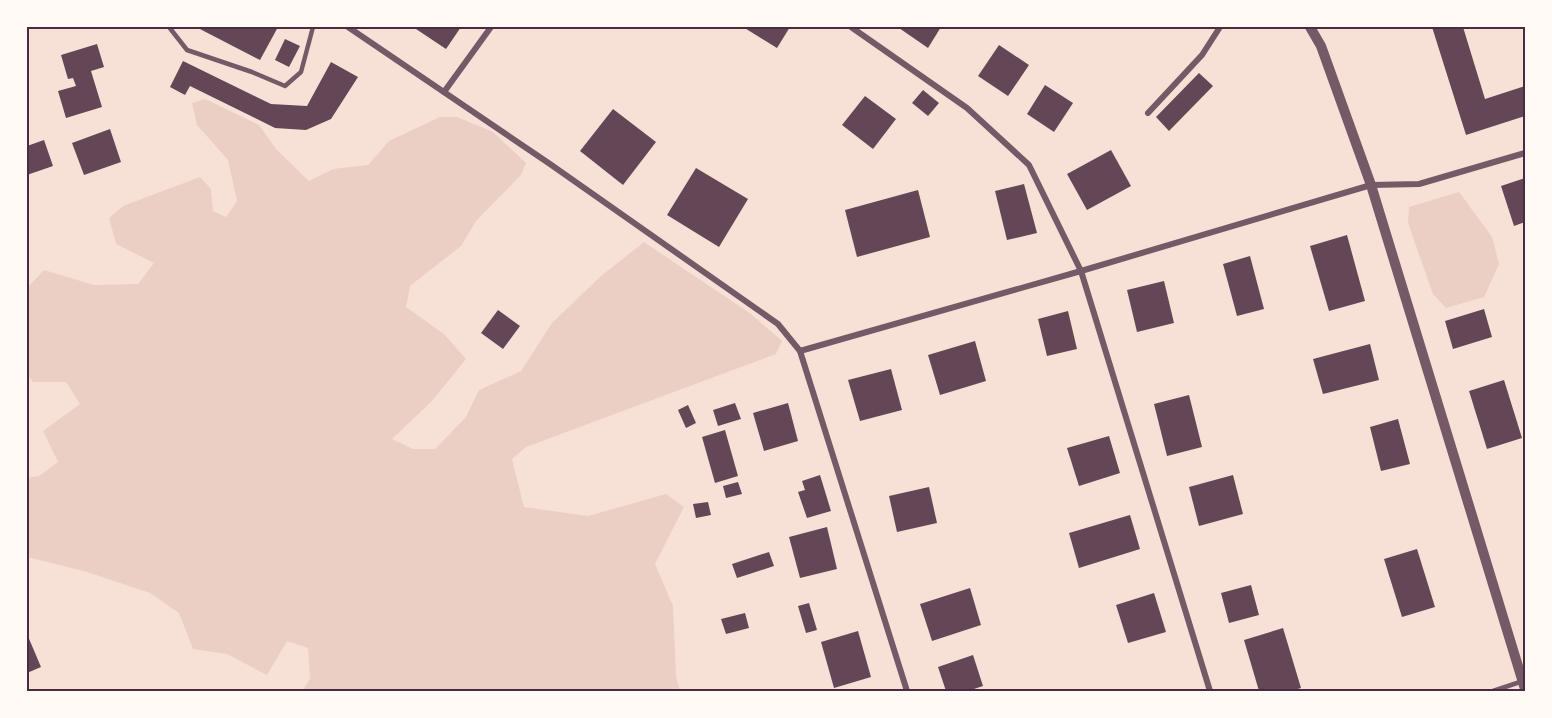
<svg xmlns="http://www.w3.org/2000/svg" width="1552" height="718" viewBox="0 0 1552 718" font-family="Raleway,sans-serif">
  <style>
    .green { fill: #ebcfc5 }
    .building { fill: #644757 }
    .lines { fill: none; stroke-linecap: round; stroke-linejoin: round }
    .service { stroke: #755966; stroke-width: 4.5 }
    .minor { stroke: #755966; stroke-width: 6 }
    .tertiary { stroke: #755966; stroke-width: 10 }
    .neatline { fill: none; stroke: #4a2c40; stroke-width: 2 }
  </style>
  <rect width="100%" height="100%" fill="#f7e1d7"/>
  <!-- green -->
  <g class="green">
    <path d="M205,99l54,26 18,25 32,31 24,-12 35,-4 21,-24 51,-24h17l36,15 33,31 -5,12 -45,46 -15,25 -51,40 -4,21 38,27 22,25 -34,42 -40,38 21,10h22l31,-32 13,-27 42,-19 31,-48 49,-47 43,-34 107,72 31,27 -6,13 -250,93 -14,12 12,48 64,9 78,-22 18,13 -29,57 18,42 3,70 4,15h-378l8,-12 -2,-31 -21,-7 -20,34 -40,-21 -34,-5 -14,-36 -29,-20 -66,-22 -57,-14v-79l12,-2 19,-14 -15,-31 37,-27 -14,-22h-33l-6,-8v-86l17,-18 50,15 44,-1 16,-21 -38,-19 -7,-26 14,-12 77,-29 11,12 2,22 13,6 11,-16 -9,-41 -31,-35 -5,-22z"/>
    <path d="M1459,192l33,45 7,27 -15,33 -38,11 -13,-14 -25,-71 1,-16z"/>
  </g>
  <!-- building -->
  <g class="building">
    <path d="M196,27h82l-18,33z"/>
    <path d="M413,27h48l-15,22z"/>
    <path d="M743,27h47l-13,21z"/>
    <path d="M900,27h41l-13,21 -29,-20z"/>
    <path d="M1432,27h31l22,72 40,-13v30l-59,19z"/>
    <path d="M285,39l15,7 -11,21 -14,-7z"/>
    <path d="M97,44l7,23 -13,4 11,36 -36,11 -8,-27 18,-5 -3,-8 -5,1 -7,-24z"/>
    <path d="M999,45l30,20 -21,31 -30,-20z"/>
    <path d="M183,61l88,43 36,2 24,-44 27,15 -27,42 -25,11 -31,-2 -85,-42 -5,9 -15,-8z"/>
    <path d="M1199,73l14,13 -44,45 -13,-14z"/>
    <path d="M1045,85l28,18 -19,29 -27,-18z"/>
    <path d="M923,90l16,13 -11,13 -16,-13z"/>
    <path d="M865,96l31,23 -23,30 -31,-24z"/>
    <path d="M613,109l43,33 -33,43 -43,-34z"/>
    <path d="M110,129l11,33 -37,13 -12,-32z"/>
    <path d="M44,140l9,26 -26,9v-29z"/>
    <path d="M1111,150l20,36 -44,24 -20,-36z"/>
    <path d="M696,168l52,31 -29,48 -52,-32z"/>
    <path d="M1525,178v44l-11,4 -13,-40z"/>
    <path d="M1024,184l13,49 -30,7 -12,-49z"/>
    <path d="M918,190l12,47 -73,20 -12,-47z"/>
    <path d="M1347,235l18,66 -36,10 -19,-65z"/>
    <path d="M1250,256l14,53 -27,7 -14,-52z"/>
    <path d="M1164,281l10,42 -37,9 -10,-42z"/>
    <path d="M1484,309l8,28 -39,12 -8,-28z"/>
    <path d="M498,310l22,16 -17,23 -22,-16z"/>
    <path d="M1068,311l9,38 -30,7 -9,-37z"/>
    <path d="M975,341l11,40 -46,14 -12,-40z"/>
    <path d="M1370,344l9,36 -56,14 -10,-35z"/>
    <path d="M891,369l11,41 -42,11 -12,-41z"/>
    <path d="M1504,380l18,58 -35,11 -18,-58z"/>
    <path d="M1189,395l13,52 -35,9 -13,-52z"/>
    <path d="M735,403l6,16 -23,7 -5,-16z"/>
    <path d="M788,403l10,38 -34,10 -11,-38z"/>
    <path d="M688,405l8,18 -10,5 -8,-18z"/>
    <path d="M1398,419l12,45 -29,7 -11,-44z"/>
    <path d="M725,430l13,46 -23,7 -13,-46z"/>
    <path d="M1109,436l11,37 -41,13 -12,-38z"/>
    <path d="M820,475l11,36 -24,7 -9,-26 7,-2 -3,-9z"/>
    <path d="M1233,475l10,39 -44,12 -10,-39z"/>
    <path d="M738,482l4,12 -16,4 -3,-12z"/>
    <path d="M929,487l8,36 -40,9 -8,-36z"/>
    <path d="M708,502l3,13 -15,3 -3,-14z"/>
    <path d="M1130,515l10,34 -61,19 -10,-35z"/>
    <path d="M827,527l10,42 -37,9 -11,-41z"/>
    <path d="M1417,549l18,58 -33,10 -18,-58z"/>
    <path d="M769,552l5,14 -37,12 -5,-14z"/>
    <path d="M1251,585l8,30 -30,8 -8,-30z"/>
    <path d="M970,588l11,37 -49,16 -12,-37z"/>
    <path d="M1154,593l12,39 -38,11 -12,-38z"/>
    <path d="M809,603l8,27 -11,3 -8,-27z"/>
    <path d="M745,613l4,15 -23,6 -5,-15z"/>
    <path d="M1283,628l18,60 -10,3h-32l-15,-51z"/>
    <path d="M858,631l13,46 -37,11 -13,-46z"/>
    <path d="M27,634l14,33 -14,6z"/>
    <path d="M973,655l10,31 -15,5h-22l-8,-24z"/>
  </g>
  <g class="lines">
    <!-- service -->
    <g class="service">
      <path d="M169,27l18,23 65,22 33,14 16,-14 12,-45"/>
      <path d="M1493,691l30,-10"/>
    </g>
    <!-- minor -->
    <g class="minor">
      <path d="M348,27l202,137 228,160 22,27 107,340"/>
      <path d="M851,27l116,81 62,57 52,106 129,420"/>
      <path d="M444,92l47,-65"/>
      <path d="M1148,113l54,-58 18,-28"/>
      <path d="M800,351l281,-80 290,-86 48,-1 106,-31"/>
    </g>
    <!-- tertiary -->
    <path class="tertiary" d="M1310,27l11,19 50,139 154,504"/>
  </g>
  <!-- border -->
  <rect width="1552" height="718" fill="none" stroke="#fffaf5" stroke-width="57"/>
  <rect x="28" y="28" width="1496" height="662" class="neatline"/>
</svg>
